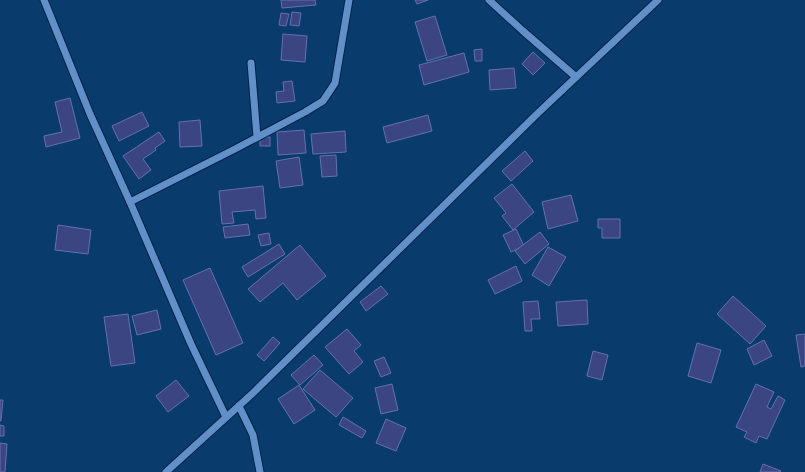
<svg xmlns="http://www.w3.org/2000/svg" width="805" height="472" viewBox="0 0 805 472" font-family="Bitter,serif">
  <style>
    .building { fill: #3a4581; stroke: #6371b1 }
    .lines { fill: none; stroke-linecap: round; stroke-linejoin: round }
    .minor-casing { stroke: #002247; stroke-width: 9 }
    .minor { stroke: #6190c9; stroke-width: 7 }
  </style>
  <rect width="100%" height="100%" fill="#0a3b6d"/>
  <!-- building -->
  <g class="building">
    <path d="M281,0h34l1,5 -34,3z"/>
    <path d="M415,0h13l-11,4z"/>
    <path d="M292,12l9,1 -2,13 -9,-1z"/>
    <path d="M281,13l8,1 -3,12 -7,-1z"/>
    <path d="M435,16l12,39 -20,6 -12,-39z"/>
    <path d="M283,34l24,2 -2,26 -24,-2z"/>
    <path d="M482,49v12h-7l-1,-11z"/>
    <path d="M533,52l12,11 -12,12 -11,-11z"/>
    <path d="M464,53l5,19 -45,13 -5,-20z"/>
    <path d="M514,68l2,20 -26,2 -1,-20z"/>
    <path d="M292,81l3,20 -18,2 -1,-11 8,-1 -1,-9z"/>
    <path d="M70,98l10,40 -34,9 -2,-11 18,-4 -7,-30z"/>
    <path d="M142,112l7,14 -30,15 -7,-15z"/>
    <path d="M428,115l4,16 -45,12 -4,-16z"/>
    <path d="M200,120l2,26 -22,1 -1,-25z"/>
    <path d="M304,130l2,23 -28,2 -1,-23z"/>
    <path d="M345,131l1,21 -33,2 -2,-20z"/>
    <path d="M159,132l6,9 -10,7 1,2 -13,9 8,11 -12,9 -16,-23z"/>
    <rect x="260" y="137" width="10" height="9"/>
    <path d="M525,151l8,10 -22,20 -9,-10z"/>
    <path d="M336,155l1,21 -15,1 -2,-21z"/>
    <path d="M299,157l4,28 -23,3 -4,-27z"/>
    <path d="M512,184l22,28 -21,18 -11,-14 4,-3 -12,-15z"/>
    <path d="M263,186l3,32 -10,1 -1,-9 -23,2 2,11 -12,1 -3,-33z"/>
    <path d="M571,195l7,26 -30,8 -6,-27z"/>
    <path d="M598,219h22v19h-18v-10h-4z"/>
    <path d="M248,224l2,11 -25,3 -2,-11z"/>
    <path d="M58,225l33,5 -3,24 -33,-4z"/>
    <path d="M516,229l8,17 -13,6 -8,-17z"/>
    <path d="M540,232l9,12 -24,20 -10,-13z"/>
    <path d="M269,233l2,11 -10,2 -3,-11z"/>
    <path d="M279,244l6,10 -37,23 -6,-10z"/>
    <path d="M300,245l26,31 -29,24 -14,-17 -23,19 -12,-13z"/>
    <path d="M548,247l18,10 -17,29 -17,-11z"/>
    <path d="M516,266l6,15 -27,13 -7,-14z"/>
    <path d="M210,268l33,75 -27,12 -33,-75z"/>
    <path d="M381,286l7,8 -22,17 -6,-9z"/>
    <path d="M733,296l33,30 -16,18 -33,-30z"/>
    <path d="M587,300l1,24 -30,2 -2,-24z"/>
    <path d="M538,301l2,18h-9l1,12h-7l-2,-29z"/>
    <path d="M157,310l4,19 -24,6 -5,-19z"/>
    <path d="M128,314l7,49 -24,3 -7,-49z"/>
    <path d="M347,329l14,16 -7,6 9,11 -14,12 -24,-27z"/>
    <path d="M805,334v32l-4,1 -5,-32z"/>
    <path d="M273,337l7,6 -16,18 -7,-6z"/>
    <path d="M764,340l8,16 -18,9 -7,-16z"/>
    <path d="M697,343l24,7 -10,33 -23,-7z"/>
    <path d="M593,351l15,4 -6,25 -15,-4z"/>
    <path d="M314,355l9,10 -23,20 -9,-10z"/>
    <path d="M384,357l7,16 -10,4 -7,-16z"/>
    <path d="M320,370l33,28 -17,19 -33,-28z"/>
    <path d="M176,380l13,16 -21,16 -12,-16z"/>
    <path d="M392,384l6,26 -17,4 -6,-26z"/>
    <path d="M756,384l18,8 -7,15 4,2 7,-13 7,4 -18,39 -8,-3 -3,7 -12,-6 3,-5 -11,-5z"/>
    <path d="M299,385l16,25 -21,14 -16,-25z"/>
    <path d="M0,400h3l-2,21h-1z"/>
    <path d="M343,417l23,14 -4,7 -23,-13z"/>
    <path d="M386,419l20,9 -10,23 -20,-8z"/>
    <path d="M0,425l4,1v10h-4z"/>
    <path d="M0,443l7,1 -2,28h-5z"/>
    <path d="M763,464l18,7 -1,1h-20z"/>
  </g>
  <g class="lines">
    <!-- minor casing -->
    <g class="minor-casing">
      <g id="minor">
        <path d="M44,0l46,114 40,88 61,142 35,73"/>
        <path d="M489,0l34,31 53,46"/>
        <path d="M251,63l6,74"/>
        <path d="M130,202l105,-53 70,-37 18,-11 12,-18 14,-83"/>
        <path d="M239,406l14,29 7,37"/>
        <path d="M166,472l88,-80 284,-279 120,-113"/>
      </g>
    </g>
    <!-- minor -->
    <use href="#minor" class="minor"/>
  </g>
</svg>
